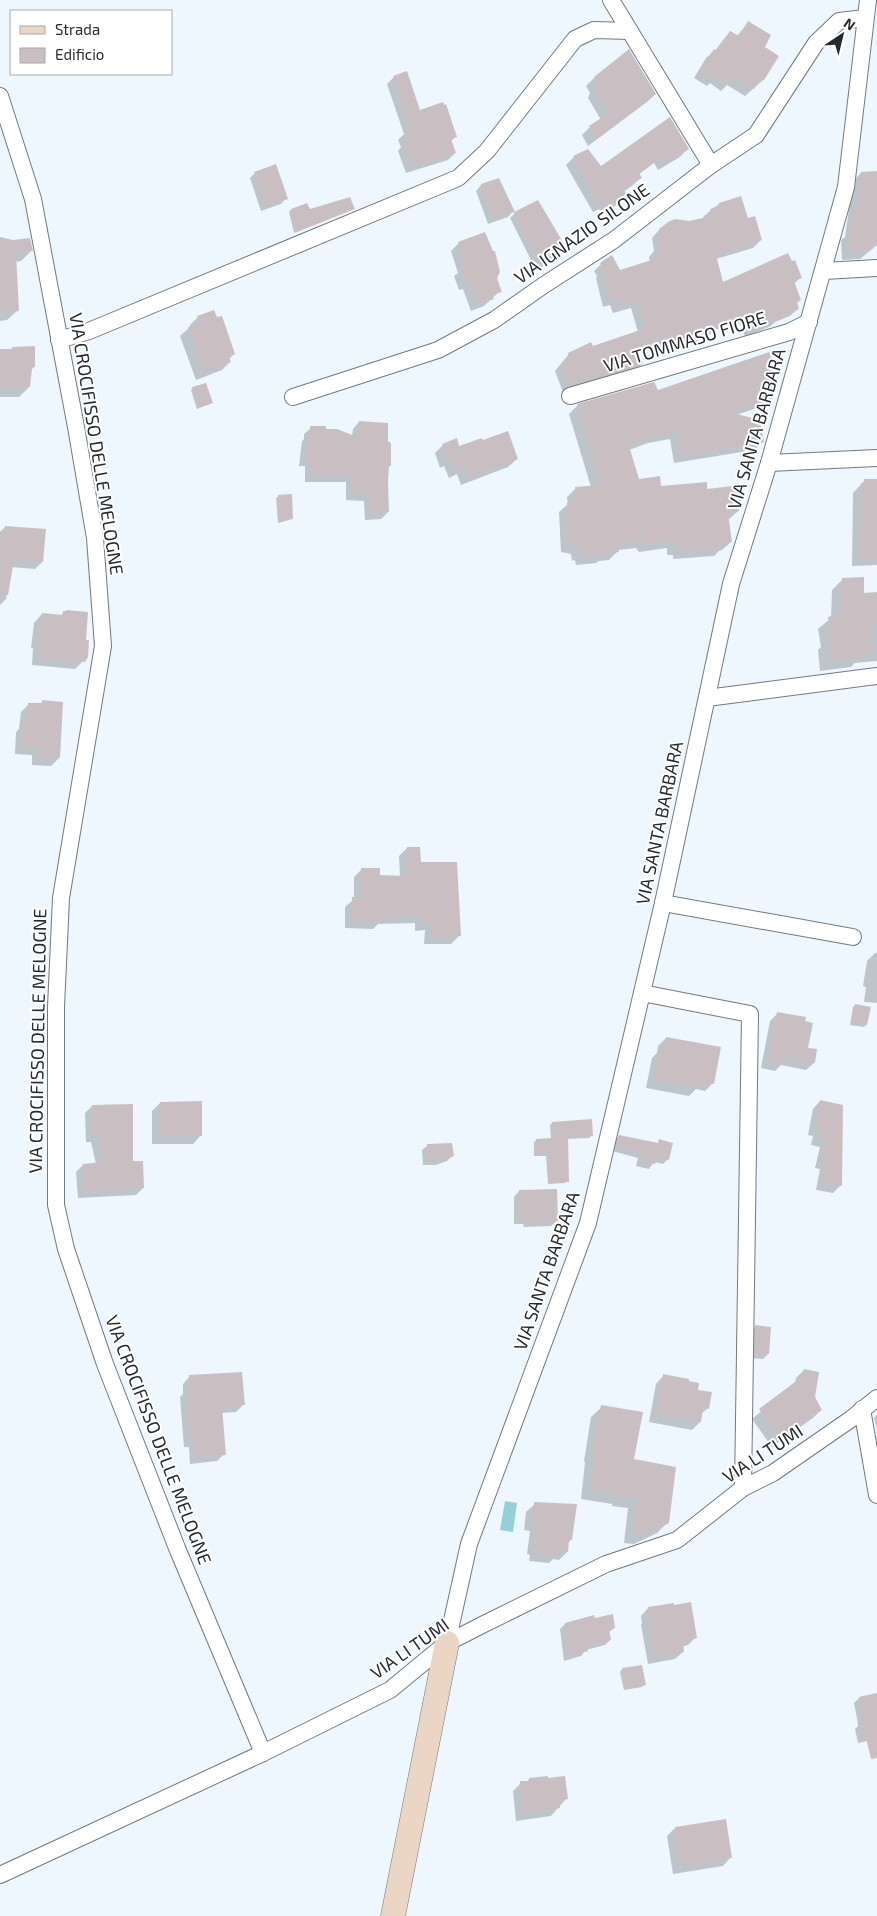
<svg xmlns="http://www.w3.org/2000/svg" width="877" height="1916" viewBox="0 0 877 1916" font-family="'Exo 2',sans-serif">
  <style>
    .water { fill: #95d0d6 }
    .shadow { fill: #0003 }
    .building { fill: #c9bfc3 }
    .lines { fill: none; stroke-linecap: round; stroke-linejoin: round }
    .street-casing { stroke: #72797e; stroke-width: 18 }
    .secondary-casing { stroke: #72797e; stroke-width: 25 }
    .street { stroke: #fff; stroke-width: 16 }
    .secondary { stroke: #ebd5c4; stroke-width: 24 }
    .labels { text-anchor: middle; stroke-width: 4; stroke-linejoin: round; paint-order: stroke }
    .street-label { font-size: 18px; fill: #262a2c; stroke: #fff }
  </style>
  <rect width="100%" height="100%" fill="#eef7fd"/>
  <!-- water -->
  <path class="water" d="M505,1501l12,2 -4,29 -13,-2z"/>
  <!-- shadow -->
  <g class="shadow">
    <path d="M748,23l15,57 -18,16 -18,-11 -6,6 -11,-8 -3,3 -13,-8 12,-20 8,-7h1l8,-11 7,-8 6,5z"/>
    <path d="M394,77l26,35 36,24 -5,5 4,12 -7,7 -42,13 -8,-22 3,-4 -3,-7 6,-6 -17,-50z"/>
    <path d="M594,78l61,16 -8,8 -59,44 -6,-11 8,-8 11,-7 -13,-22 2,-5 -4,-7z"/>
    <path d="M688,148l-8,9 -22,13 -4,-7 -16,12 2,3 -8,8 -9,6 3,4 -8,8 -16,10 -3,-5 -6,3 -27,-47 8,-8 26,11z"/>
    <path d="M877,165v80l-17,14 -18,1 -1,-20 4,-3 8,-56 8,-8h16z"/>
    <path d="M255,173l31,25 -5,6 -20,7 -11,-33z"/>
    <path d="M498,179l15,32 -5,6 -20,7 -12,-33 5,-6z"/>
    <path d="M719,204l28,16 14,20 -8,8 -37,11 7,25 77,-6 -6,6 6,16 -4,4 2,5 -8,7 -15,6 -4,4 -26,11 -5,-14 -26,7 -9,8 -26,9v-2l-16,5 -1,-4 -3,1 -1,-2 -21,6 5,13 -8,8 -71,20 -8,-21 14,-17 69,-22 -7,-24 -18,5 -3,-8 -7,2 -7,-29 1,-2 -3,-5 7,-7 19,7 30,-9 -1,-5 5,-6 -2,-13 7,-8 45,-11 -1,-2 8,-7z"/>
    <path d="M354,208l-60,25 -5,-21 2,-2z"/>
    <path d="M515,213l47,30 -5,6 -7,3 3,7 -5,5 -12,6 -26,-52z"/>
    <path d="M0,239l31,12 -10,10 -6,1 2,49 -10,9 -7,1z"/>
    <path d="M459,243l37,35 4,13 -16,15 -13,5 -8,-22 -4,1 -5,-14 4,-3 -7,-22z"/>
    <path d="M198,317l36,37 -5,5 1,3 -8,8 -26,10 -16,-44 10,-9v-2z"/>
    <path d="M12,348l22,19 -3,3 -2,17 -10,10h-19v-47h10z"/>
    <path d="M775,374l-4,4 4,12 -4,4 1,3 -9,9 -27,9 27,27 -9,8 -80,13 -4,-24 -22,4 -19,7 9,30 22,8 46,2 35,10 -4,4 1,7 -10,9 3,22 -9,8 -3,1 -5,5 -41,3v-4h-6v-7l-28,4 -3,-4 -17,2 -10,10 -10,1 -3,2 -20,2 -1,-5 -3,1 -1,-7 -10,-2 -2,-40 9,-8 -1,-7 9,-9 15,-1 -22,-73 9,-9z"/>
    <path d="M193,388l18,15 -14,6 -6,-19z"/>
    <path d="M359,422l31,44 -2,2v44l-7,7 -16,1 -1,-19 -18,-1v-18h-41v-16h-6l3,-25 2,-2v-5l7,-6 41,8 1,-7z"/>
    <path d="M443,445l15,2 59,12 -9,8 -47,18 -4,-11 -8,4 -5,-12 -4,2 -5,-15z"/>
    <path d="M865,480h12v85l-25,1 1,-73z"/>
    <path d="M279,496l13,22 -3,2 -11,3 -2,-25z"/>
    <path d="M5,527l37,35 -7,7 -24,-2 -5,32 -6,6v-73z"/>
    <path d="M843,579l20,16 14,-2v68l-22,2 -4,4 -31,4 -2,-21 3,-3 -3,-18 13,-11 1,-28z"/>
    <path d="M64,612l21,29 2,16 -12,12 -43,-4 1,-17h-2l3,-25 8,-9 18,2z"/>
    <path d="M43,702l16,56 -8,8 -19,-1v-10l-17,-1 1,-22 3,-3 2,-17 8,-8 11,1z"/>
    <path d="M407,848l13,15 39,73 -8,8h-27l1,-14 -10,1v-8l-37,1 -5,5 -28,-1v-21l9,-8v-22l8,-8 17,7 21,1 -1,-21z"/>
    <path d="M875,953h2v50l-13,-1 2,-15 -3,-1 4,-25z"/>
    <path d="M855,1005l11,20 -2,2 -14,-2 3,-18z"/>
    <path d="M778,1013l29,36 7,14 -8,7 -25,-5 -6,6 -14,-3 9,-47z"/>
    <path d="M666,1038l47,45 -8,8 -9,-2 -7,7 -43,-8 6,-30 5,-5 1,-7z"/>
    <path d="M820,1101l21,84 -8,8 -17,-3 4,-21 -5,-1 5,-21 -9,-2 2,-9 -5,-1 5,-26z"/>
    <path d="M160,1103l41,32 -8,9h-41v-33z"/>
    <path d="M92,1106l40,56 11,26 -7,7 -58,3 -2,-26 7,-7 13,-1 -5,-22h-5l-1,-29z"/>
    <path d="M552,1123l40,12 -3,3 -22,1v42l-2,2 -17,1 -2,-28h-12v-14l3,-2 14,-1 -1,-14z"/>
    <path d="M619,1136l37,8 4,-3 8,18 -5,5 -9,-2 -5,7 -13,-3 2,-8 -26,-7 2,-10z"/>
    <path d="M428,1145l25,10 -6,6 -11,4h-13l-1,-15z"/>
    <path d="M519,1191l38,30 -6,5 -27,1 -1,-3h-9v-27z"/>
    <path d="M756,1326l12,28 -5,5 -13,-1 1,-27z"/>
    <path d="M804,1370l10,28 7,12 -8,8 -41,29 -20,-28 43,-36 1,-5z"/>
    <path d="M664,1375l33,16 11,17 -7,6 -1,8 -8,8 -43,-8 7,-38z"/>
    <path d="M190,1376l53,29 -7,7 -15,1 3,41 -7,7 -27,3 -1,-17h-5l-4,-50 3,-3v-10z"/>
    <path d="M602,1407l66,115 -11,11 -23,11 -10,-1 4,-35 -16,-2v-2l-31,-5 4,-37 -1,-1 7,-44z"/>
    <path d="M877,1415v14l-3,-11z"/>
    <path d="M535,1504l36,36 -3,3 -1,9 -8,8 -6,-1 -4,4 -20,-2 1,-6 -3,-1 3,-23 -6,-1 2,-18z"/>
    <path d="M648,1608l47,30 -7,7 -6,2 1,5 -8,7 -27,5 -7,-39 1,-2 -1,-7z"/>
    <path d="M594,1620l20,8 -6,5 2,7 -5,5 -19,5 -5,6 -17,5 -4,-32 5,-5z"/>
    <path d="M622,1669l23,15 -3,3 -18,3 -4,-18z"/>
    <path d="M877,1694v45l-19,4 -3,-14 3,-3 -1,-8 -3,-15 5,-5z"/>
    <path d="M529,1779l38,19 -16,18 -35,5 -3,-30 8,-8 6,-1z"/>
    <path d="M675,1828l56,29 -8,9 -50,8 -6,-38z"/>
  </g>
  <!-- building -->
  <g class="building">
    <path d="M748,21l23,14 -6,12 14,9 -15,24h-1l-2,2 -2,-2 -5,9 -19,-12 -5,7 -12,-8 -2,3 -16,-9 14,-21 3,2 13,-20 9,5z"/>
    <path d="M629,49l27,45 -59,45 -8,-13 20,-13 -14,-24 3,-5 -4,-7z"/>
    <path d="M407,71l13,39 23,-8 1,3 2,-1 11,33 -6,2 5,14 -43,13 -9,-23 4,-2 -3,-9 7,-3 -19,-53z"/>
    <path d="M670,117l19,32 -22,14 -4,-7 -24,17 3,5 -19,11 5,7 -18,11 -3,-5 -6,3 -28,-49 15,-7 13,17z"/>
    <path d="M276,164l12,35 -22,8 -12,-35z"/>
    <path d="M877,171v72h-7v8l-20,1 -1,-21 3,-1v-10h2l7,-48z"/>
    <path d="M499,178l16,34 -22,7 -12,-35z"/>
    <path d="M741,196l7,22 7,-2 7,24 -46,15 7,27 65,-29 4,8 3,-1 7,18 -8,3 7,19 -4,2 2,7 -20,8 1,2 -28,11 -5,-13 -35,8 2,6 -27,9 -1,-2 -15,5 -1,-4 -3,1 -1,-2 -29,9 6,17 -73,21 -8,-23 7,-3 -1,-6 23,-11 2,4 53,-18 -8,-27 -18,5 -2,-8 -8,2 -7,-31h1l-4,-6 12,-8 8,15 38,-12 -2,-10 6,-1 -3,-18 9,-7 7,-3 14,2 23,-5 -2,-7 9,-3v-3z"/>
    <path d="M350,197l5,12 -58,23 -6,-23 16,-6 3,6z"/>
    <path d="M538,200l26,44 -14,6 5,9 -14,7 -27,-54z"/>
    <path d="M485,232l8,19h2l5,21 -3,6 5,14 -10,3 2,4 -15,5 -8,-22 -4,2 -6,-17 5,-1 -8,-24z"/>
    <path d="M0,237l13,3 17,-2 3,13 -17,3 3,57 -19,1z"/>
    <path d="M214,310l3,7 5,-1 13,38 -6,3 2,5 -27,10 -16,-45 12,-4 -3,-7z"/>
    <path d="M35,346v21l-3,1 -2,19h-30v-38h12v-2z"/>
    <path d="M769,352l8,23 -5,1 4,14 -4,2 1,6 -44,14 31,8 4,22 -81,13 -4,-24 -21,4 -29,11 10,33 21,-3 1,10 46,-4v7l34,-4 1,15 -4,1 1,10 -11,2 4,29 -9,1 1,5 -42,3 -1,-5 -5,1 -1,-7 -27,4 -3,-4 -20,2v3l-7,2 1,5 -13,1v2l-22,2v-5l-4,1v-7l-11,-3 -2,-41h9l-1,-15 26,-2 -24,-81 77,-22 4,8z"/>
    <path d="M206,383l7,20 -14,5 -7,-21z"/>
    <path d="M359,421l29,2v18l3,2v23h-2l-1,14 1,32 -18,1 -1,-19h-18v-18h-41v-16h-5v-14h2v-13h2v-7h16v3h11l20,8z"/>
    <path d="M508,431l10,28 -49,19 -4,-11 -8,3 -5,-12 -4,2 -6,-16 15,-6 2,8 23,-8 1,2z"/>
    <path d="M864,479h13v80h-17l1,-76h3z"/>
    <path d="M292,494l1,25 -14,2 -1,-26z"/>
    <path d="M5,526l41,3 -3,33 -29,-2 -6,35 -8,-1v-63l4,1z"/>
    <path d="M864,577v16l13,-1v29l-7,1 4,30 -11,1v4l-32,4 -3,-23h3l-3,-21 14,-4 -1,-18 1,-17z"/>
    <path d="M66,610l22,2 -2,28h3l-1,17 -3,5 -46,-4 2,-18h-2l3,-27 21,2v-4h3z"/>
    <path d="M42,700l21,2 -3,56 -21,-1 1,-9 -18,-2 2,-23h3l1,-20h14z"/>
    <path d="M407,847h13l1,15h36l4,74 -30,1 1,-14h-9v-7l-41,1 1,5 -31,-1v-24h9v-29h19v7l27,1z"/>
    <path d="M855,1004l16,3 -4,18 -16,-2z"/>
    <path d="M777,1012l29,5 -1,4 8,2 -5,25 9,1 -2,14 -30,-6 -1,7 -16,-4z"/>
    <path d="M666,1037l55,10 -7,37 -14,-3 -1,7 -45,-8 6,-32 4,1z"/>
    <path d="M820,1100l23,5 -1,81 -19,-4 4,-21 -5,-1 5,-21 -9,-2 2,-8 -5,-1z"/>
    <path d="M202,1101v35h-42v-34z"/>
    <path d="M133,1104v57h10l1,27 -60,3 -1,-27 20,-2 -5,-26h-6v-31z"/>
    <path d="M592,1119l1,17 -25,1 1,45h-20l-1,-28h-12v-15l17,-1 -1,-16z"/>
    <path d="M619,1135l39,8 1,-4 14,4 -4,17 -12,-3 -2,7 -14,-4 2,-7 -27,-8z"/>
    <path d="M452,1143l2,13 -11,4 -15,1 -1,-17z"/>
    <path d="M557,1189l1,32 -30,2v-4h-9v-29z"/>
    <path d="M755,1325l16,2 -2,27 -14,-1z"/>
    <path d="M804,1369l15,3 -4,25 7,13 -42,29 -21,-30 44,-33z"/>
    <path d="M242,1372l3,33 -23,2 4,48 -29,2 -2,-16h-4l-4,-31v-22h3l-1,-13z"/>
    <path d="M663,1374l26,5v2l10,2 -1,7 14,2 -3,17 -6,-1 -2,14 -44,-8z"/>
    <path d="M601,1405l42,7 -9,47 42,8 -7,56 -24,12 -12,-2 5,-35 -16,-1v-3l-31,-5 4,-37 -2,-1z"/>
    <path d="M534,1502l43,2 -5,36h-3l-1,12 -9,-1v4l-22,-2v-6h-2l2,-24h-5z"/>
    <path d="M691,1602l6,36 -14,4 1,10 -29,5 -7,-41h1l-1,-9 26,-4v2z"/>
    <path d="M613,1614l2,14 -6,2 2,10 -24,6 1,5 -19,5 -4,-33 29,-8 1,3z"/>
    <path d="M642,1665l4,20 -20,4 -4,-21z"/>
    <path d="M877,1693v65l-6,1 -5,-21 -3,1 -3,-17h3l-4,-25z"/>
    <path d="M548,1776v2l17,-2 3,23 -9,1 1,8 -36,5 -4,-32h9v-3z"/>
    <path d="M726,1819l6,39 -51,8 -6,-39z"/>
  </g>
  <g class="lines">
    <!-- street casing -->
    <g class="street-casing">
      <g id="street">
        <path d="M611,0l100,165"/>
        <path d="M0,96l33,103 43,228 19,111 8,108 -42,252 -5,109v198l10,44 39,115 72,184 86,205"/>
        <path d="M824,271l53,-3"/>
        <path d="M59,340l30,-9 369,-153 29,-27 88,-112 19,-9 36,1"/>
        <path d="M570,396l219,-64 20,-10"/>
        <path d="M293,397l145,-47 56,-30 50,-35 70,-45 97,-75 45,-30 60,-92 23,-22 26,-3"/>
        <path d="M769,463l108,-5"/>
        <path d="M707,698l170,-22"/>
        <path d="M663,903l190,34"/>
        <path d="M642,993l108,21 -7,474"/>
        <path d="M862,1409l15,86"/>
        <path d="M447,1643l22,-99 119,-321 75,-320 68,-319 38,-121 77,-276 22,-187"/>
        <path d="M0,1875l263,-122 127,-63 57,-47 37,-19 122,-60 71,-24 66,-52 30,-15 78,-54 26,-21"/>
      </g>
    </g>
    <!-- secondary casing -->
    <g class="secondary-casing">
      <path id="secondary" d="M393,1916l54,-273"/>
    </g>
    <!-- street -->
    <use href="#street" class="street"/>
    <!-- secondary -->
    <use href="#secondary" class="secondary"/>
  </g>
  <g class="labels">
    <!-- street labels -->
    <g class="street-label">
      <text transform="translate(582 234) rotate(-35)" y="6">VIA IGNAZIO SILONE</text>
      <text transform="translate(685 342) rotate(-17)" y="6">VIA TOMMASO FIORE</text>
      <text transform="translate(757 429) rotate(-74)" y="6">VIA SANTA BARBARA</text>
      <text transform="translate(96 444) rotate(81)" y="6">VIA CROCIFISSO DELLE MELOGNE</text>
      <text transform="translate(660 823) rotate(-78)" y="6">VIA SANTA BARBARA</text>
      <text transform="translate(38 1041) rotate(-89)" y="6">VIA CROCIFISSO DELLE MELOGNE</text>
      <text transform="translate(547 1271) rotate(-71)" y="6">VIA SANTA BARBARA</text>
      <text transform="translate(158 1440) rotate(69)" y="6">VIA CROCIFISSO DELLE MELOGNE</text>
      <text transform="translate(763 1454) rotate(-33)" y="6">VIA LI TUMI</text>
      <text transform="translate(410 1649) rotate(-35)" y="6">VIA LI TUMI</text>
    </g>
  </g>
  <!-- legend -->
  <rect x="10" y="10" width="162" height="65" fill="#ffffff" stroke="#a8aaab"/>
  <rect x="20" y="26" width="25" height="8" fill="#ebd5c4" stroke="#a8aaab"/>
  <text x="55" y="35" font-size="15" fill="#262a2c">Strada</text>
  <rect x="20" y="48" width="25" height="15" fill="#c9bfc3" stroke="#a8aaab"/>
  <text x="55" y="60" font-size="15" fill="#262a2c">Edificio</text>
  <!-- north arrow -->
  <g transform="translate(842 35) rotate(35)" stroke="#ffffff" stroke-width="4" paint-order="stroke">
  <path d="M0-4L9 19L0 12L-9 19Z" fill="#262a2c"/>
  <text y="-8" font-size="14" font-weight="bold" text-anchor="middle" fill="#262a2c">N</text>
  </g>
</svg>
